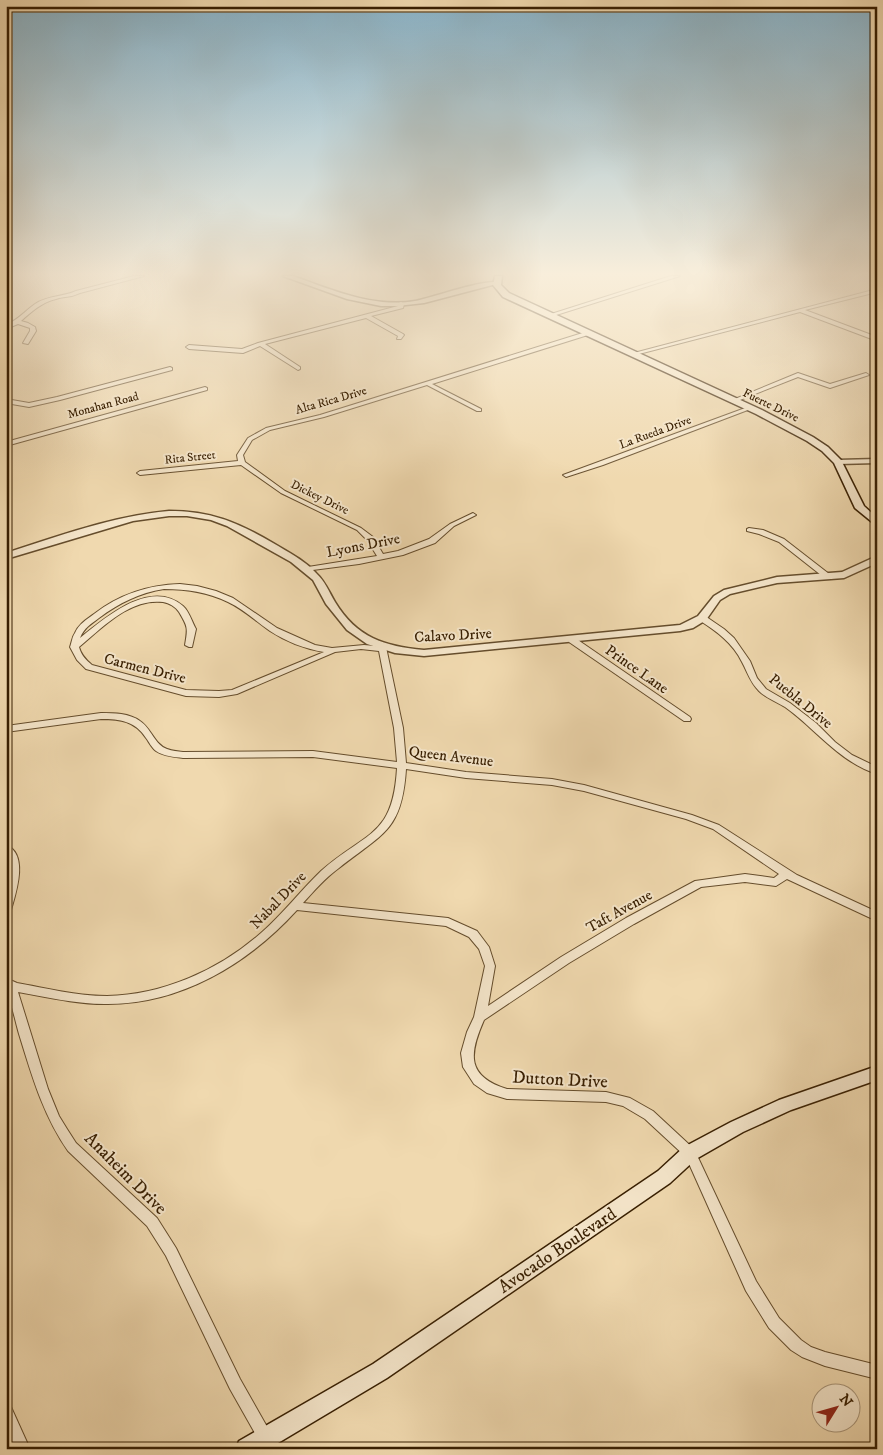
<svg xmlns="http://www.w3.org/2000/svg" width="883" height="1455" viewBox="0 0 883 1455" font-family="'IM FELL DW Pica',serif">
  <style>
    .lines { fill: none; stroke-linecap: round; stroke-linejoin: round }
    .minor-casing { stroke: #654d2c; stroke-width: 2 }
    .tertiary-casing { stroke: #654d2c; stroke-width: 3 }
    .secondary-casing { stroke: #371e01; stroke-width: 3 }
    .minor { fill: #f5e6cb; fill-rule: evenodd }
    .tertiary { fill: #f5e6cb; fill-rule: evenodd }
    .secondary { fill: #f5e6cb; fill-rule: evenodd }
    .labels { text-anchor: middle; stroke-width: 4; stroke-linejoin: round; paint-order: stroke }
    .far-street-label { font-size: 12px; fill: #371e01; stroke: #f5e6cb }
    .street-label { font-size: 15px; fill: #371e01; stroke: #f5e6cb }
    .near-street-label { font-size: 18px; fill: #371e01; stroke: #f5e6cb }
  </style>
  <rect width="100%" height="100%" fill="#f0d9af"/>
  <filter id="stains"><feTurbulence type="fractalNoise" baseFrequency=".004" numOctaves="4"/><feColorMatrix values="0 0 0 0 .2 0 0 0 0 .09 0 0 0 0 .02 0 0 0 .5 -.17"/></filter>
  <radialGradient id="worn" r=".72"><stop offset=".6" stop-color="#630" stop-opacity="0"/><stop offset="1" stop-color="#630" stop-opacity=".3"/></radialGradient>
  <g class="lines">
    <!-- minor casing -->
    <g class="minor-casing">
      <g id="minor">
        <path d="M134,276h10l-64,17c-11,5 -15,3 -24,6 -14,3 -25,13 -35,22l7,2 7,4 1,4 -8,13 -5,-1 7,-12v-3l-12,-4 -12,5v-4c12,-5 19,-14 29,-21 14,-9 28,-7 41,-13z"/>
        <path d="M671,276h9l-127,40 -5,-1z"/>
        <path d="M877,289v3l-72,18 72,27v4l-77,-29 -165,43 -5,-1z"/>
        <path d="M401,302l3,2 -1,4 -32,8 32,18 1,1 -3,4h-4l1,-3 -32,-18 -101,26 35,23v2l-2,1 -38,-24 -17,7 -54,-4 -3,-2 3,-2 53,4 16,-6 140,-37 1,-3z"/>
        <path d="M589,331l3,2 -1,1 -159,50 49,25v2h-4l-50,-26 -103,32 -54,13 -18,10 -9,15 2,7 40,29 76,37 12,9 10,17 15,-3 31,-12 21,-15 21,-10 2,-1 3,2 -22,11 -19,17 -32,12 -44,9 -54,7 -1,-2 4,-2 69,-11 -10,-16 -10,-10 -76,-37 -40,-28 -101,10 -3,-2 3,-2 98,-10 -1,-6 11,-17 18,-10 54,-13z"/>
        <path d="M170,367l2,1v2l-112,30 -31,7 -23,-4v-4l23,4 28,-6z"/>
        <path d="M798,373l32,11 36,-11 3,2 -39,13 -32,-11 -63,25 -5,-1z"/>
        <path d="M205,387l2,1v2l-201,56v-4z"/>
        <path d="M748,407l5,1 -150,57 -37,12 -3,-2z"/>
        <path d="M749,528l14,2 21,9 49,38 -1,2h-6l-47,-37 -20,-8 -12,-3v-2z"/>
        <path d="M180,584l17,2 19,5 17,7 44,30 38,17 17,3 32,-3 22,2 17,81 3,35 60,9 86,7 32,6 108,30 27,10 78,50 80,37v9l-90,-42 -11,7 -31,-4 -44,5 -67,37 -65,39 -85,57c-15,34 -18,56 23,69l99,3 24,6 23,13 41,38 62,132 23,37 22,22 10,7 14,5 52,13v14l-52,-13 -23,-9 -11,-7 -22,-22 -23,-37 -60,-134 -41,-38 -22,-13 -17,-4 -99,-3 -20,-6 -13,-9 -11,-17 -2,-14 6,-21 7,-15 11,-51 -6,-17 -10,-12 -23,-11 -149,-16c-49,54 -117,95 -192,94 -29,0 -59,-7 -87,-12l30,97 11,27 8,13 9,14 81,75 19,30 64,131 30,53 2,5 -2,5 -5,2 -5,-2 -30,-53 -64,-133 -19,-30 -79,-75c-25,-36 -36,-75 -49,-117 -4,-14 -7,-30 -13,-44v-11h2l9,4c29,5 60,13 90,13 56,-1 112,-26 154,-63 22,-19 39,-42 60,-62 45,-40 72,-33 76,-103l-84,-11 -130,1c-9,-1 -20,-2 -27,-7 -4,-3 -7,-9 -10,-13 -11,-17 -26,-19 -45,-19l-95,13v-6l95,-13c13,0 28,0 39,8 11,7 15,24 27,28 5,2 11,2 16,3l130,-1 84,11 -3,-34 -15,-77 -18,-2 -26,3 -98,42 -18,3 -33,-1 -100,-27 -9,-9 -7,-13c2,-5 2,-10 5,-14 4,-9 11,-13 19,-19 26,-20 54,-29 86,-30zM164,589c23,0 43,3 64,13 15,7 28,19 42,29 15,10 35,18 54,21l-92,38 -13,1 -33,-1 -94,-25c-6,-5 -11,-10 -13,-18 24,-20 51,-49 84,-45 6,1 13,5 16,10 9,15 9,16 6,33l4,2h3l4,-18c-4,-7 -7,-18 -13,-23 -33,-28 -78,12 -103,32 4,-10 11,-14 19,-20 20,-15 40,-25 65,-29zM406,769l60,9 86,7 32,6 102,28 27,10 66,45 -5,4 -29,-4 -50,7 -69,37 -65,39 -73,49 7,-40 -6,-19 -12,-16 -29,-13 -145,-15c11,-12 22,-25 36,-35 44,-35 63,-37 67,-99z"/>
        <path d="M699,616h6l19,13 10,9 16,23 7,17 9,11 24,14 26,20 19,19 17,13 25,12v7c-38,-12 -61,-45 -92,-67 -8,-5 -19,-9 -26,-16 -9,-9 -11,-18 -17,-29 -9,-19 -26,-31 -43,-42l-1,-2z"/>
        <path d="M569,638h6l115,79 1,2 -1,2h-6l-115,-79 -1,-2z"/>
        <path d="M6,845c23,9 10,48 5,65l-1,3 -4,1v-23l4,-21 -4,-14z"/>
        <path d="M6,1405l5,2 19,42h-15l-9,-20z"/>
      </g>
    </g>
    <!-- tertiary casing -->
    <g class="tertiary-casing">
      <g id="tertiary">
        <path d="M283,276h10c39,14 80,32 122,25 16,-3 75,-24 85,-18l-76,20 -27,3h-16l-34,-7z"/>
        <path d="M877,459v4l-39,1 -4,-2 4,-2z"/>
        <path d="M169,511c42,0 68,11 104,32 15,9 31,17 43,30 9,8 13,19 19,29 22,36 49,44 89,48l256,-25 18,-9 16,-20 10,-6 53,-13 65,-5 35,-16v7l-33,15 -67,5 -47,11 -10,6 -14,20 -13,8 -13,3 -256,25 -29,-3 -28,-9 -20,-14 -21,-26 -13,-24 -22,-18 -64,-36 -16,-6 -24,-4h-18l-36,5 -127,38v-6c53,-17 107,-37 163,-42z"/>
      </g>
    </g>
    <!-- secondary casing -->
    <g class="secondary-casing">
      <g id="secondary">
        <path d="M495,276h7l-1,9 8,8 253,117 51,27 15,10 13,13 23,46 13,12v8l-22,-18 -21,-45 -12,-12 -15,-10 -51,-27 -253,-117 -10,-12z"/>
        <path d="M877,1066v14l-86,30 -48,22 -47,27 -26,24 -283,195 -119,71h-32l3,-8 134,-77 285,-193 26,-24 47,-25 48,-22z"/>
      </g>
    </g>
    <!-- minor -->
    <use href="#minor" class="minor"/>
    <!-- tertiary -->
    <use href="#tertiary" class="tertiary"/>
    <!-- secondary -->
    <use href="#secondary" class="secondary"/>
  </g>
  <!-- sky -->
  <linearGradient id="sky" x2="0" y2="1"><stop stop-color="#89b6ce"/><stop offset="0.57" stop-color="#f8eedb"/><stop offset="1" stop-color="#f8eedb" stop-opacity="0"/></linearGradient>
  <rect width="883" height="480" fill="url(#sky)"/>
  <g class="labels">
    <!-- far-street labels -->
    <g class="far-street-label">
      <text transform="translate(331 400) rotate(-16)" y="4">Alta Rica Drive</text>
      <text transform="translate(103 405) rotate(-15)" y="4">Monahan Road</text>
      <text transform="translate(771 405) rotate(26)" y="4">Fuerte Drive</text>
      <text transform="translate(655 432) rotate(-20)" y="4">La Rueda Drive</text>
      <text transform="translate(190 457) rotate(-6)" y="4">Rita Street</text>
      <text transform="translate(320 497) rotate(26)" y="4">Dickey Drive</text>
    </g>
    <!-- street labels -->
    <g class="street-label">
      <text transform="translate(363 545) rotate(-11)" y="5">Lyons Drive</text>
      <text transform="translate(453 635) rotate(-3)" y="5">Calavo Drive</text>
      <text transform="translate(145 668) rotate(14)" y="5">Carmen Drive</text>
      <text transform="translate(637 669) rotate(35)" y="5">Prince Lane</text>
      <text transform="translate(801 701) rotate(39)" y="5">Puebla Drive</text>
      <text transform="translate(451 756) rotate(7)" y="5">Queen Avenue</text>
      <text transform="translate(278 900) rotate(-46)" y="5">Nabal Drive</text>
      <text transform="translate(619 911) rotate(-29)" y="5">Taft Avenue</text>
    </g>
    <!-- near-street labels -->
    <g class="near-street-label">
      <text transform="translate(560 1079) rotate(3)" y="6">Dutton Drive</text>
      <text transform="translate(126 1173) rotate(45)" y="6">Anaheim Drive</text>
      <text transform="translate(557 1250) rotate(-34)" y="6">Avocado Boulevard</text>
    </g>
  </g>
  <!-- margin -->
  <rect width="883" height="1455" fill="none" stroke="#f0d9af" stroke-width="25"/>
  <rect x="8" y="8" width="868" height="1440" fill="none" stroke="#371e01" stroke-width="2.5"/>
  <rect x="12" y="12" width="858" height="1430" fill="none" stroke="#371e01"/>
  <!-- north arrow -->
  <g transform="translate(836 1408) rotate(53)"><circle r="24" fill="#f5e6cb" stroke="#a9967a"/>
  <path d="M0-4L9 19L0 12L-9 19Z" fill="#8f2418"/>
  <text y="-8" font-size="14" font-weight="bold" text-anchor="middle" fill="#371e01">N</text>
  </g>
  <rect width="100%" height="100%" filter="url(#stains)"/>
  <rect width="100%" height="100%" fill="url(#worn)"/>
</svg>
